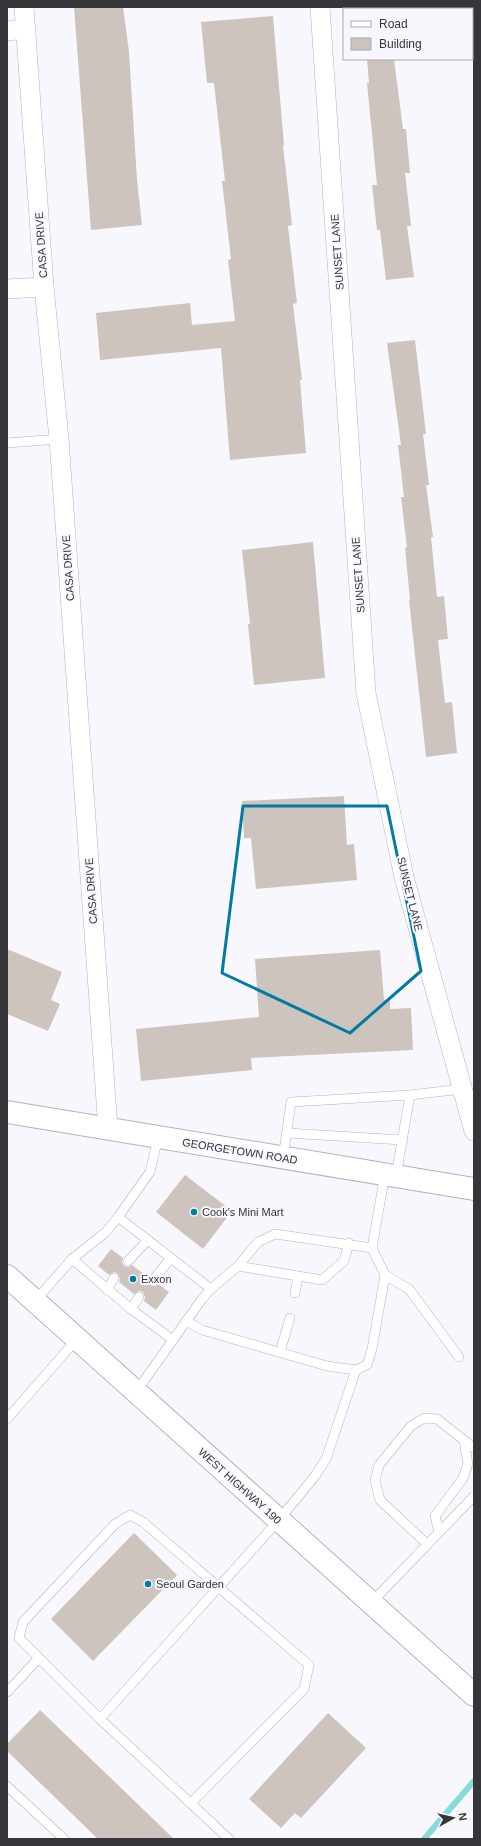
<svg xmlns="http://www.w3.org/2000/svg" width="481" height="1846" viewBox="0 0 481 1846" font-family="Arial,sans-serif">
  <style>
    .lines { fill: none; stroke-linecap: round; stroke-linejoin: round }
    .stream { stroke: #88dada; stroke-width: 6 }
    .building { fill: #cdc4be }
    .service-casing { stroke: #b5b2bb; stroke-width: 10 }
    .minor-casing { stroke: #b5b2bb; stroke-width: 20 }
    .tertiary-casing { stroke: #b5b2bb; stroke-width: 24 }
    .primary-casing { stroke: #b5b2bb; stroke-width: 24 }
    .service { stroke: #fff; stroke-width: 9 }
    .minor { stroke: #fff; stroke-width: 19 }
    .tertiary { stroke: #fff; stroke-width: 22 }
    .primary { stroke: #fff; stroke-width: 22 }
    .marked { fill: none; stroke: #027ba2; stroke-width: 3; stroke-linejoin: round }
    .poi-dot { fill: #027ba2; stroke: #f9f7fe; stroke-width: 1.5 }
    .labels { text-anchor: middle; stroke-width: 4; stroke-linejoin: round; paint-order: stroke }
    .street-label { font-size: 11px; fill: #363539; stroke: #f9f7fe }
    .poi-label { font-size: 11px; fill: #363539; stroke: #f9f7fe; text-anchor: start }
  </style>
  <rect width="100%" height="100%" fill="#f9f7fe"/>
  <g class="lines">
    <!-- stream -->
    <path class="stream" d="M424,1839l50,-58"/>
  </g>
  <!-- building -->
  <g class="building">
    <path d="M74,7h49l6,45 8,128 5,45 -51,5z"/>
    <path d="M273,16l11,129h-1l9,80 -4,1 9,77 -4,1 9,76h-2l6,73 -76,7 -9,-112 -121,12 -4,-47 94,-10 2,22 43,-4 -7,-61 3,-1 -9,-78h3l-11,-98h-7l-6,-61z"/>
    <path d="M367,59h27l9,70h3l4,44h-5l6,53h-4l7,51 -28,3 -6,-50h-3l-5,-45h5l-10,-102h2z"/>
    <path d="M415,340l11,94h-3l6,51h-3l7,52h-2l6,60 7,-1 4,43 -10,1 7,63 7,-1 5,51 -31,4 -17,-157h1l-5,-52 2,-1 -6,-50h3l-6,-52h3l-14,-102z"/>
    <path d="M313,542l12,136 -71,7 -6,-61h2l-8,-74z"/>
    <path d="M344,796l3,49 7,-1 3,36 -101,9 -5,-51h-7l-2,-37z"/>
    <path d="M7,949l55,23 -11,28 9,4 -12,27 -41,-17z"/>
    <path d="M380,950l4,50h6v9l21,-1 2,42 -162,8 1,12 -111,11 -5,-52 123,-12 -4,-58z"/>
    <path d="M185,1175l47,36 -29,38 -47,-37z"/>
    <path d="M111,1249l12,9 -1,4 2,4 5,1 3,-2 16,12 -1,5 3,3 5,1 3,-2 11,8 -13,18 -12,-9 1,-4 -2,-5 -4,-1 -5,3 -15,-12 1,-4 -3,-5 -3,-1 -5,3 -11,-9z"/>
    <path d="M134,1533l43,42 -84,86 -42,-42z"/>
    <path d="M40,1710l134,129h-76l-91,-88v-7z"/>
    <path d="M328,1713l38,35 -65,70 -6,-5 -14,15 -32,-29z"/>
  </g>
  <g class="lines">
    <!-- service casing -->
    <g class="service-casing">
      <g id="service">
        <path d="M7,443l52,-4"/>
        <path d="M287,1133l116,7"/>
        <path d="M283,1158l8,-56 119,-7"/>
        <path d="M396,1176l14,-81 52,-6"/>
        <path d="M118,1217l93,72"/>
        <path d="M72,1259l59,50 42,31"/>
        <path d="M128,1261l20,-21"/>
        <path d="M238,1266l84,14 22,-19 5,-18"/>
        <path d="M385,1275l24,14 50,68"/>
        <path d="M153,1280l18,-22"/>
        <path d="M107,1290l7,-12"/>
        <path d="M295,1293l3,-17"/>
        <path d="M36,1300l36,-41 34,-27 12,-15 32,-45 8,-35"/>
        <path d="M131,1309l8,-12"/>
        <path d="M186,1321l16,9 125,36 29,4 11,-5 5,-16 13,-74 -13,-27"/>
        <path d="M280,1352l10,-34"/>
        <path d="M136,1392l66,-93 9,-10 27,-23 20,-24 17,-8 97,14 13,-74"/>
        <path d="M7,1419l70,-80"/>
        <path d="M439,1532l-4,-16 28,-38 5,-14 -4,-24"/>
        <path d="M427,1544l-47,-44 -5,-19 4,-16 32,-39 13,-8 13,1 37,29"/>
        <path d="M371,1603l103,-107"/>
        <path d="M39,1658l-20,-20 4,-16 92,-98 15,-9 13,7 166,143 -5,24 -113,114"/>
        <path d="M7,1692l32,-34 61,61 129,120"/>
        <path d="M100,1719l179,-199 36,-44 11,-17 30,-89"/>
        <path d="M7,1786l57,53"/>
      </g>
    </g>
    <!-- minor casing -->
    <g class="minor-casing">
      <g id="minor">
        <path d="M24,7l20,280 15,152 49,690"/>
        <path d="M320,7l46,686 38,184 70,254"/>
        <path d="M7,31l19,-2"/>
        <path d="M7,289l37,-2"/>
      </g>
    </g>
    <!-- tertiary casing -->
    <g class="tertiary-casing">
      <path id="tertiary" d="M7,1112l467,77"/>
    </g>
    <!-- primary casing -->
    <g class="primary-casing">
      <path id="primary" d="M7,1276l467,419"/>
    </g>
    <!-- service -->
    <use href="#service" class="service"/>
    <!-- minor -->
    <use href="#minor" class="minor"/>
    <!-- tertiary -->
    <use href="#tertiary" class="tertiary"/>
    <!-- primary -->
    <use href="#primary" class="primary"/>
  </g>
  <!-- marked area -->
  <path class="marked" d="M243,806h144l34,165 -71,62 -128,-60z"/>
  <!-- markers -->
  <g class="poi-dot">
    <circle cx="194" cy="1212" r="4"/>
    <circle cx="133" cy="1279" r="4"/>
    <circle cx="148" cy="1584" r="4"/>
  </g>
  <g class="labels">
    <!-- street labels -->
    <g class="street-label">
      <text transform="translate(41 245) rotate(-94)" y="4">CASA DRIVE</text>
      <text transform="translate(337 252) rotate(-94)" y="4">SUNSET LANE</text>
      <text transform="translate(68 568) rotate(-94)" y="4">CASA DRIVE</text>
      <text transform="translate(358 575) rotate(-94)" y="4">SUNSET LANE</text>
      <text transform="translate(91 891) rotate(-94)" y="4">CASA DRIVE</text>
      <text transform="translate(410 894) rotate(76)" y="4">SUNSET LANE</text>
      <text transform="translate(240 1151) rotate(9)" y="4">GEORGETOWN ROAD</text>
      <text transform="translate(240 1486) rotate(42)" y="4">WEST HIGHWAY 190</text>
    </g>
    <!-- poi labels -->
    <g class="poi-label">
      <text x="202" y="1216">Cook's Mini Mart</text>
      <text x="141" y="1283">Exxon</text>
      <text x="156" y="1588">Seoul Garden</text>
    </g>
  </g>
  <!-- border -->
  <rect width="481" height="1846" fill="none" stroke="#363539" stroke-width="16"/>
  <!-- legend -->
  <rect x="343" y="8" width="130" height="52" fill="#f9f7fe" stroke="#aba9af"/>
  <rect x="351" y="21" width="20" height="6" fill="#ffffff" stroke="#aba9af"/>
  <text x="379" y="28" font-size="12" fill="#363539">Road</text>
  <rect x="351" y="38" width="20" height="12" fill="#cdc4be" stroke="#aba9af"/>
  <text x="379" y="48" font-size="12" fill="#363539">Building</text>
  <!-- north arrow -->
  <g transform="translate(453 1818) rotate(82)" stroke="#f9f7fe" stroke-width="3" paint-order="stroke">
  <path d="M0-3L7 15L0 10L-7 15Z" fill="#363539"/>
  <text y="-6" font-size="11" font-weight="bold" text-anchor="middle" fill="#363539">N</text>
  </g>
</svg>
